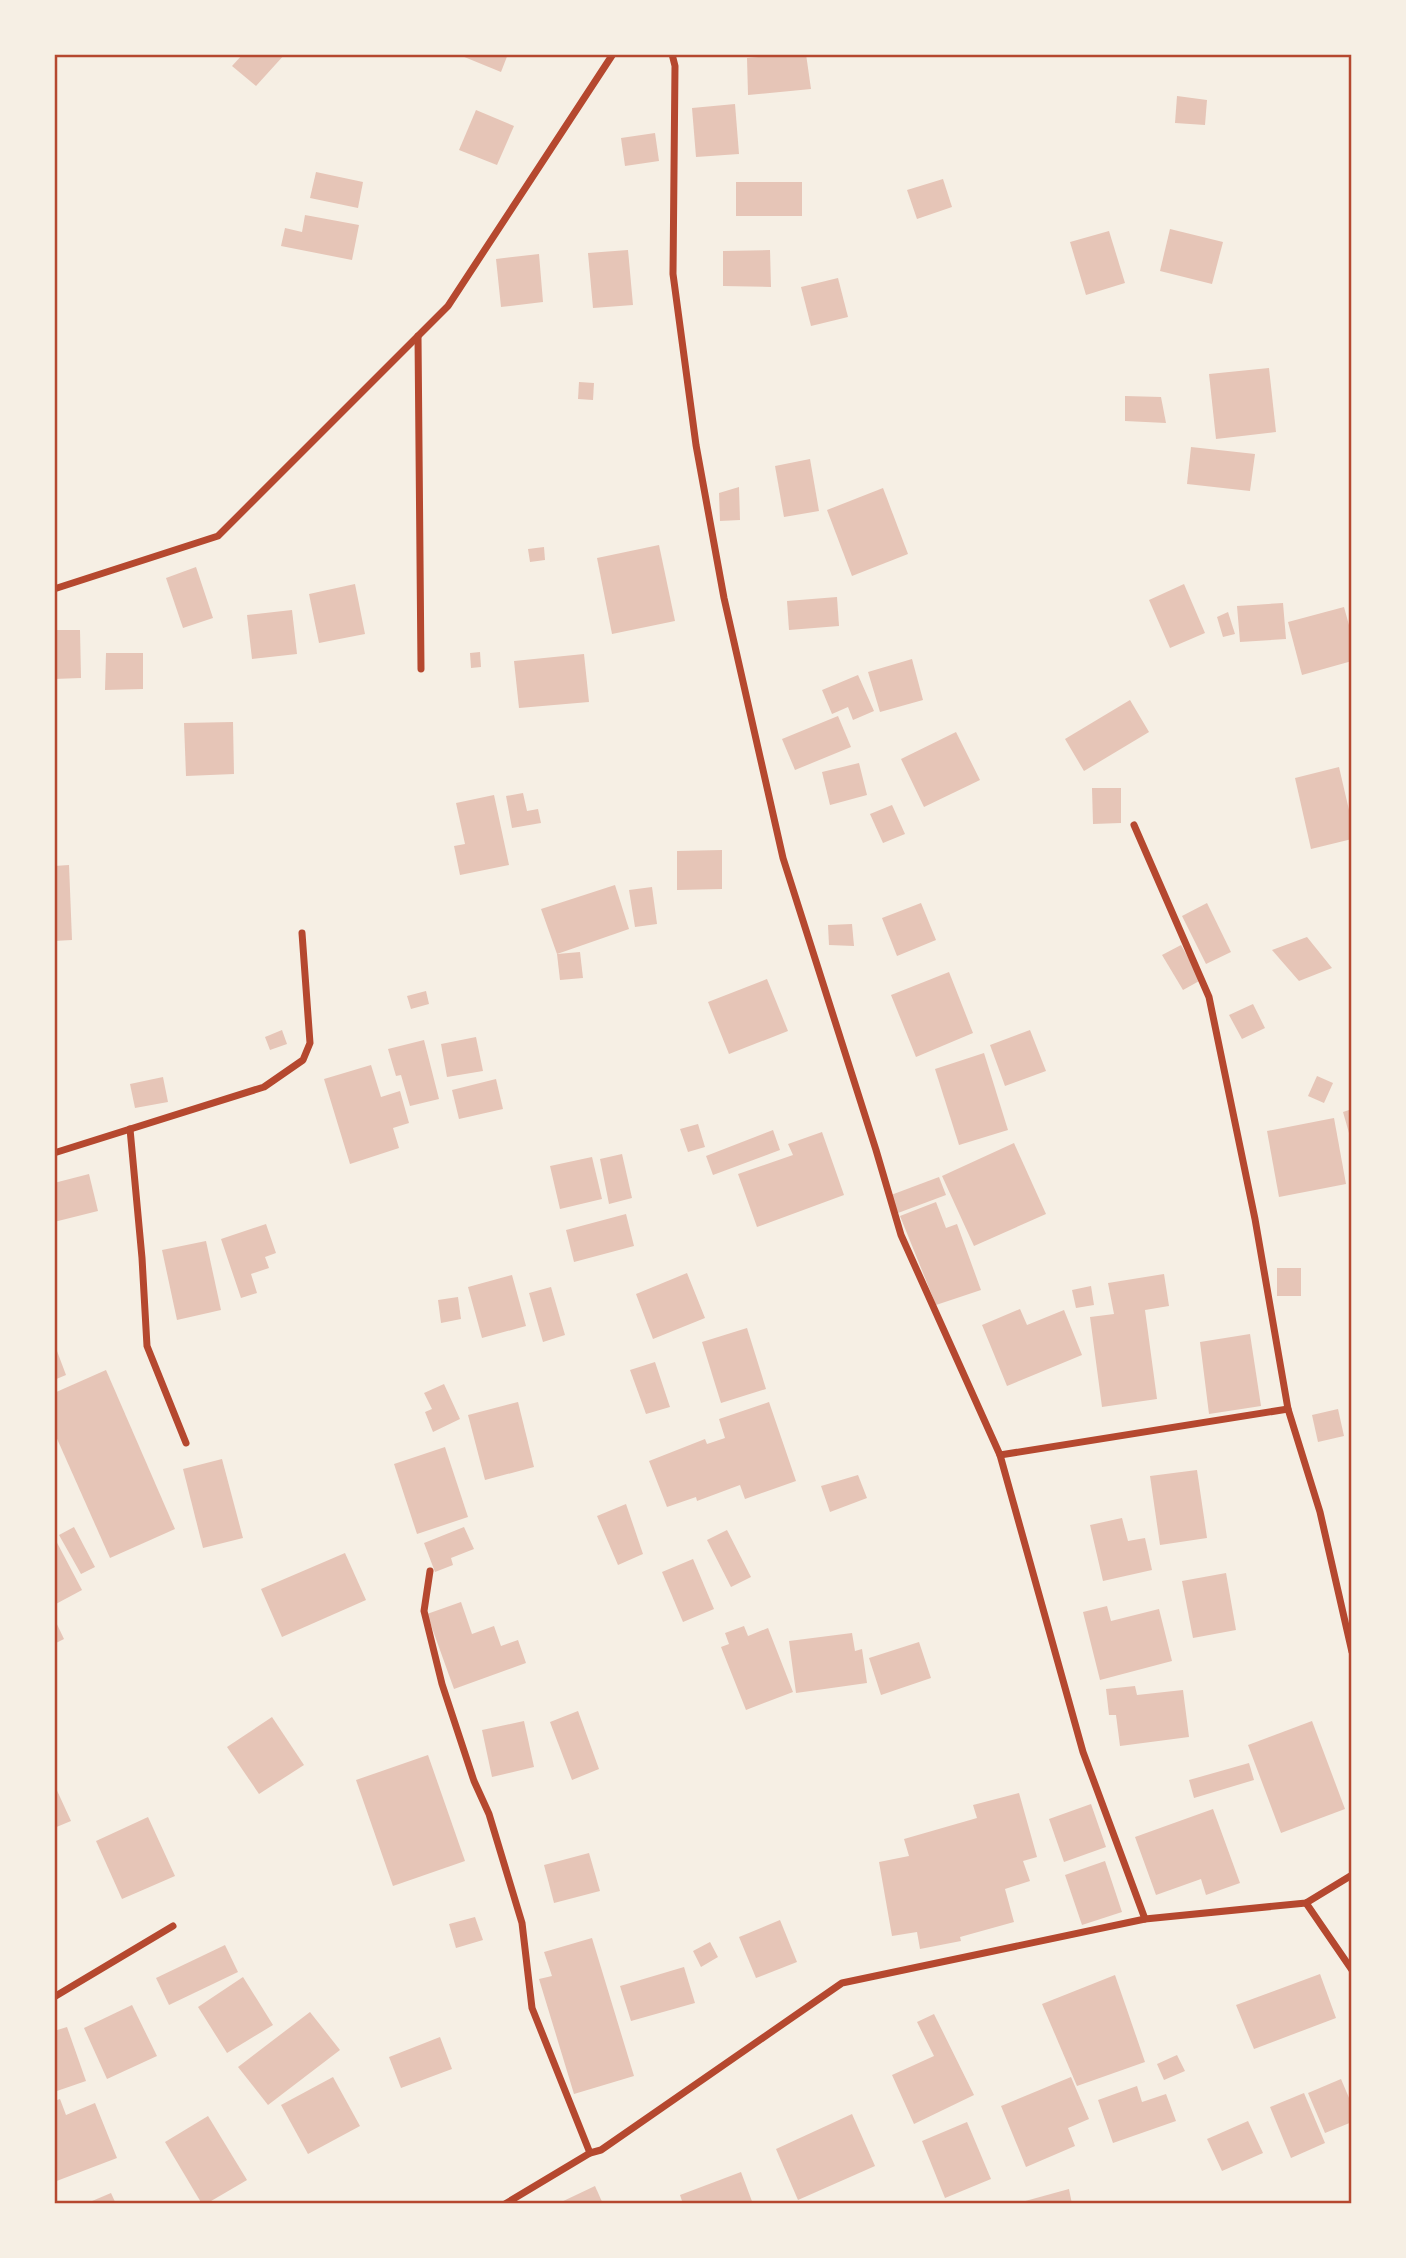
<svg xmlns="http://www.w3.org/2000/svg" width="1406" height="2258" viewBox="0 0 1406 2258" font-family="'PT Sans Narrow',sans-serif">
  <style>
    .building { fill: #e6c5b7 }
    .lines { fill: none; stroke-linecap: round; stroke-linejoin: round }
    .minor { stroke: #b5482f; stroke-width: 7 }
    .neatline { fill: none; stroke: #b5482f; stroke-width: 2.5 }
  </style>
  <rect width="100%" height="100%" fill="#f6efe4"/>
  <!-- building -->
  <g class="building">
    <path d="M243,54h42l-29,32 -24,-20z"/>
    <path d="M457,54h51l-7,18z"/>
    <path d="M789,54h17l5,35 -63,6 -1,-37z"/>
    <path d="M1177,96l30,4 -2,25 -30,-2z"/>
    <path d="M735,104l4,50 -43,3 -4,-49z"/>
    <path d="M476,110l38,16 -17,39 -38,-15z"/>
    <path d="M655,133l4,28 -34,5 -4,-28z"/>
    <path d="M316,172l47,10 -5,26 -48,-10z"/>
    <path d="M943,179l9,28 -35,12 -10,-29z"/>
    <rect x="736" y="182" width="66" height="34"/>
    <path d="M305,215l54,10 -7,35 -71,-14 4,-18 17,4z"/>
    <path d="M1170,229l53,13 -11,42 -52,-13z"/>
    <path d="M1109,231l16,52 -39,12 -16,-53z"/>
    <path d="M628,250l5,55 -40,3 -5,-55z"/>
    <path d="M770,250l1,37 -48,-1v-35z"/>
    <path d="M539,254l4,48 -42,5 -5,-48z"/>
    <path d="M838,278l10,39 -37,9 -10,-39z"/>
    <path d="M1269,368l7,64 -60,7 -7,-65z"/>
    <path d="M579,382l15,1 -1,17 -15,-1z"/>
    <path d="M1125,396l36,1 5,26 -41,-2z"/>
    <path d="M1191,447l64,7 -5,37 -63,-7z"/>
    <path d="M810,459l9,52 -35,6 -9,-51z"/>
    <path d="M739,487l1,33 -20,1 -1,-28z"/>
    <path d="M883,488l25,66 -56,22 -25,-66z"/>
    <path d="M659,545l16,76 -63,13 -15,-76z"/>
    <path d="M544,547l1,13 -15,2 -2,-13z"/>
    <path d="M196,567l17,51 -30,10 -17,-50z"/>
    <path d="M355,584l10,50 -46,9 -10,-49z"/>
    <path d="M1184,584l21,49 -35,15 -21,-48z"/>
    <path d="M837,597l2,29 -50,4 -2,-29z"/>
    <path d="M1283,603l3,36 -46,3 -3,-36z"/>
    <path d="M1344,607l8,29v25l-50,14 -14,-53z"/>
    <path d="M292,610l5,44 -45,5 -5,-44z"/>
    <path d="M1228,612l7,22 -12,3 -6,-20z"/>
    <path d="M54,630h26l1,48 -27,1z"/>
    <path d="M480,652l1,15 -10,1 -1,-15z"/>
    <path d="M106,653h37v36l-38,1z"/>
    <path d="M584,654l5,48 -70,6 -5,-47z"/>
    <path d="M912,659l11,41 -43,12 -12,-40z"/>
    <path d="M858,675l16,36 -21,9 -5,-13 -16,7 -10,-24z"/>
    <path d="M1130,700l19,32 -65,39 -19,-32z"/>
    <path d="M838,716l13,31 -56,23 -13,-31z"/>
    <path d="M233,722l1,52 -48,2 -2,-53z"/>
    <path d="M956,732l24,48 -56,27 -23,-48z"/>
    <path d="M859,763l8,32 -37,10 -8,-33z"/>
    <path d="M1339,767l13,56v16l-41,10 -16,-71z"/>
    <path d="M1092,788h29v35l-28,1z"/>
    <path d="M523,793l4,18 11,-2 3,14 -29,5 -6,-32z"/>
    <path d="M494,795l15,70 -49,10 -6,-29 11,-2 -9,-41z"/>
    <path d="M892,805l13,29 -22,9 -13,-29z"/>
    <path d="M722,850v39l-45,1v-39z"/>
    <path d="M69,865l3,75 -18,1v-75z"/>
    <path d="M615,885l14,44 -72,25 -16,-45z"/>
    <path d="M652,887l5,37 -22,3 -6,-37z"/>
    <path d="M921,903l15,37 -39,16 -15,-38z"/>
    <path d="M1207,903l24,49 -25,12 -24,-48z"/>
    <path d="M852,924l2,22 -25,-1 -1,-20z"/>
    <path d="M1307,937l25,31 -33,13 -27,-31z"/>
    <path d="M1181,945l20,35 -18,10 -21,-35z"/>
    <path d="M580,952l3,26 -23,2 -3,-26z"/>
    <path d="M949,972l24,61 -57,24 -25,-62z"/>
    <path d="M767,979l21,52 -59,23 -21,-52z"/>
    <path d="M426,991l3,13 -18,5 -4,-13z"/>
    <path d="M1253,1004l12,24 -23,11 -13,-24z"/>
    <path d="M282,1030l5,14 -17,6 -5,-13z"/>
    <path d="M1030,1030l16,41 -41,15 -15,-41z"/>
    <path d="M476,1037l7,34 -36,6 -6,-33z"/>
    <path d="M424,1040l15,59 -29,7 -9,-31 -5,1 -8,-27z"/>
    <path d="M984,1053l24,77 -49,15 -24,-76z"/>
    <path d="M371,1065l10,32 19,-6 9,32 -16,5 6,20 -49,16 -26,-85z"/>
    <path d="M1317,1076l16,7 -9,20 -16,-7z"/>
    <path d="M163,1077l5,25 -33,6 -5,-24z"/>
    <path d="M496,1079l7,30 -44,10 -7,-29z"/>
    <path d="M1352,1109v31h-1l-8,-28z"/>
    <path d="M1334,1118l12,66 -67,13 -12,-66z"/>
    <path d="M698,1124l7,23 -17,5 -8,-23z"/>
    <path d="M773,1130l7,20 -67,25 -7,-19z"/>
    <path d="M822,1132l22,63 -87,32 -19,-53 55,-19 -5,-11z"/>
    <path d="M1014,1143l32,71 -72,32 -32,-70z"/>
    <path d="M622,1154l10,44 -23,6 -9,-45z"/>
    <path d="M592,1157l10,42 -42,10 -10,-43z"/>
    <path d="M89,1174l9,37 -44,11v-39z"/>
    <path d="M939,1177l7,18 -48,18 -7,-18z"/>
    <path d="M936,1202l10,26 11,-4 24,66 -45,15 -36,-89z"/>
    <path d="M626,1214l8,32 -60,16 -8,-32z"/>
    <path d="M266,1224l10,29 -11,4 4,11 -18,6 6,19 -16,5 -20,-59z"/>
    <path d="M206,1241l15,69 -44,10 -15,-70z"/>
    <rect x="1277" y="1268" width="24" height="28"/>
    <path d="M687,1273l18,45 -52,21 -17,-45z"/>
    <path d="M1164,1274l5,32 -24,4 12,89 -55,8 -12,-90 24,-3 -6,-31z"/>
    <path d="M512,1275l14,51 -44,12 -14,-51z"/>
    <path d="M1091,1286l3,19 -18,3 -4,-18z"/>
    <path d="M551,1287l14,48 -22,7 -14,-49z"/>
    <path d="M458,1297l3,22 -20,4 -3,-23z"/>
    <path d="M1020,1309l7,16 37,-15 18,45 -75,31 -25,-61z"/>
    <path d="M747,1328l19,61 -45,14 -19,-61z"/>
    <path d="M1250,1334l11,72 -52,8 -9,-72z"/>
    <path d="M57,1351l9,24 -12,5v-28z"/>
    <path d="M655,1362l15,45 -24,7 -16,-44z"/>
    <path d="M106,1370l69,159 -65,29 -56,-126v-39z"/>
    <path d="M444,1384l16,35 -27,13 -8,-20 7,-3 -8,-16z"/>
    <path d="M518,1402l16,65 -49,13 -17,-65z"/>
    <path d="M769,1402l27,79 -51,18 -5,-14 -43,16 -1,-4 -29,10 -18,-46 56,-22 2,5 18,-6 -6,-19z"/>
    <path d="M1338,1409l6,27 -26,6 -6,-27z"/>
    <path d="M445,1447l23,70 -51,17 -23,-70z"/>
    <path d="M222,1459l21,79 -40,10 -20,-79z"/>
    <path d="M1197,1470l10,68 -47,7 -10,-69z"/>
    <path d="M858,1475l9,23 -37,14 -9,-26z"/>
    <path d="M626,1504l17,50 -25,11 -21,-49z"/>
    <path d="M1122,1518l6,23 17,-3 7,32 -49,11 -13,-56z"/>
    <path d="M74,1527l21,40 -14,7 -22,-39z"/>
    <path d="M464,1527l10,22 -23,9 2,7 -18,7 -11,-29z"/>
    <path d="M727,1530l24,47 -20,10 -24,-47z"/>
    <path d="M54,1537l28,53 -28,15z"/>
    <path d="M345,1553l21,47 -84,37 -21,-48z"/>
    <path d="M693,1559l21,50 -31,13 -21,-50z"/>
    <path d="M1226,1573l10,57 -43,8 -11,-57z"/>
    <path d="M461,1602l11,32 22,-8 7,20 17,-6 8,23 -72,26 -27,-75z"/>
    <path d="M1107,1606l4,15 48,-12 13,52 -72,19 -17,-68z"/>
    <path d="M54,1618l10,21 -10,5z"/>
    <path d="M744,1626l4,10 20,-8 25,64 -47,18 -25,-63 8,-3 -4,-11z"/>
    <path d="M852,1633l3,18 7,-2 5,34 -71,10 -7,-52z"/>
    <path d="M919,1642l12,36 -50,17 -12,-37z"/>
    <path d="M1135,1686l2,9 46,-5 6,47 -69,9 -4,-31h-7l-3,-26z"/>
    <path d="M578,1711l21,58 -27,11 -22,-58z"/>
    <path d="M272,1717l32,48 -45,29 -32,-47z"/>
    <path d="M524,1721l10,46 -42,10 -10,-47z"/>
    <path d="M1312,1721l33,88 -64,24 -33,-88z"/>
    <path d="M428,1755l37,106 -72,25 -37,-106z"/>
    <path d="M1249,1763l5,17 -60,18 -5,-18z"/>
    <path d="M54,1784l17,37 -17,7z"/>
    <path d="M1019,1793l18,64 -14,4 7,20 -25,8 9,33 -54,15 1,4 -41,8 -3,-17 -25,4 -13,-74 30,-6 -5,-17 73,-21 -4,-13z"/>
    <path d="M1091,1804l15,43 -42,15 -15,-43z"/>
    <path d="M1213,1809l27,74 -34,12 -5,-16 -45,16 -21,-58z"/>
    <path d="M148,1817l27,59 -53,23 -26,-58z"/>
    <path d="M589,1853l11,38 -46,12 -10,-38z"/>
    <path d="M1105,1861l17,51 -40,13 -17,-50z"/>
    <path d="M475,1917l8,23 -27,8 -7,-24z"/>
    <path d="M780,1920l17,42 -41,16 -17,-41z"/>
    <path d="M592,1938l42,138 -60,18 -35,-115 13,-3 -8,-24z"/>
    <path d="M710,1942l8,15 -17,10 -8,-16z"/>
    <path d="M225,1945l13,27 -69,33 -13,-27z"/>
    <path d="M684,1967l11,36 -64,18 -11,-35z"/>
    <path d="M1320,1974l16,44 -82,31 -18,-44z"/>
    <path d="M1115,1975l30,87 -68,24 -35,-82z"/>
    <path d="M243,1977l30,48 -46,28 -29,-46z"/>
    <path d="M132,2005l25,51 -50,23 -23,-51z"/>
    <path d="M310,2012l30,38 -72,55 -30,-38z"/>
    <path d="M934,2014l40,81 -60,29 -22,-49 42,-19 -17,-34z"/>
    <path d="M67,2027l19,54 -32,11v-61z"/>
    <path d="M440,2037l12,32 -51,19 -12,-31z"/>
    <path d="M1177,2055l8,16 -21,9 -7,-16z"/>
    <path d="M333,2077l27,49 -52,28 -27,-49z"/>
    <path d="M1071,2077l18,42 -21,9 7,18 -49,21 -25,-61z"/>
    <path d="M1341,2079l11,26v17l-27,11 -17,-40z"/>
    <path d="M1137,2086l5,16 24,-8 10,27 -63,22 -15,-43z"/>
    <path d="M1304,2093l21,50 -34,15 -21,-51z"/>
    <path d="M60,2099l6,16 29,-12 22,55 -63,24v-81z"/>
    <path d="M852,2114l23,52 -77,34 -22,-51z"/>
    <path d="M208,2116l39,64 -41,24h-4l-37,-62z"/>
    <path d="M1248,2121l15,32 -41,18 -15,-32z"/>
    <path d="M967,2122l24,57 -46,19 -23,-57z"/>
    <path d="M741,2172l12,32h-70l-3,-9z"/>
    <path d="M595,2186l8,18h-46z"/>
    <path d="M1069,2189l3,15h-54v-1z"/>
    <path d="M111,2193l5,11h-31z"/>
  </g>
  <g class="lines">
    <!-- minor -->
    <g class="minor">
      <path d="M672,54l3,12 -2,208 23,171 28,153 59,260 93,292 25,85 99,220 288,-46"/>
      <path d="M418,336l3,333"/>
      <path d="M54,589l164,-53 230,-230 165,-252"/>
      <path d="M1134,825l75,172 46,222 33,190 32,103 32,140"/>
      <path d="M130,1129l12,129 5,88 39,97"/>
      <path d="M54,1153l210,-66 39,-27 7,-17 -8,-110"/>
      <path d="M1000,1455l83,297 62,167"/>
      <path d="M430,1571l-6,40 18,73 32,97 15,33 33,109 10,85 58,145"/>
      <path d="M1306,1903l46,67"/>
      <path d="M54,1997l119,-71"/>
      <path d="M505,2204l85,-51 11,-3 241,-167 303,-64 161,-16 46,-28"/>
    </g>
  </g>
  <!-- border -->
  <rect width="1406" height="2258" fill="none" stroke="#f6efe4" stroke-width="112"/>
  <rect x="56" y="56" width="1294" height="2146" class="neatline"/>
</svg>
